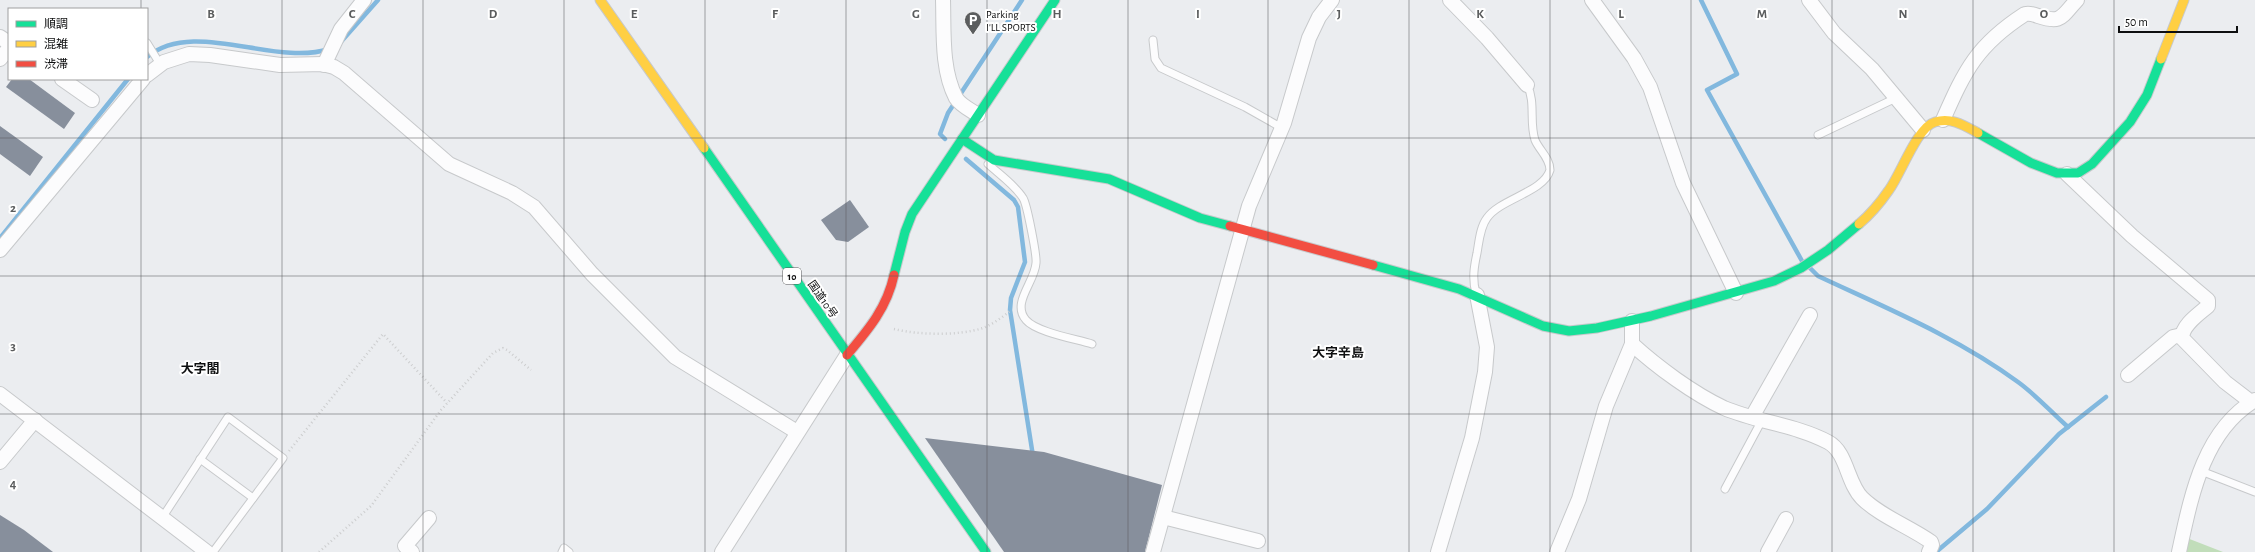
<svg xmlns="http://www.w3.org/2000/svg" width="2255" height="552" viewBox="0 0 2255 552" font-family="'Alegreya Sans','Noto Sans JP',sans-serif">
  <style>
    .green { fill: #c1ddba }
    .lines { fill: none; stroke-linecap: round; stroke-linejoin: round }
    .stream { stroke: #82b8de; stroke-width: 4.5 }
    .building { fill: #878f9c }
    .lane-casing { stroke: #c7c9cb; stroke-width: 9 }
    .street-casing { stroke: #c7c9cb; stroke-width: 16 }
    .fast-casing { stroke: #c7c9cb; stroke-width: 11 }
    .slow-casing { stroke: #c7c9cb; stroke-width: 11 }
    .jam-casing { stroke: #c7c9cb; stroke-width: 11 }
    .path { stroke: #cccdce; stroke-width: 2.5; stroke-dasharray: 1 3; stroke-linecap: butt }
    .lane { stroke: #fcfcfd; stroke-width: 7 }
    .street { stroke: #fcfcfd; stroke-width: 14 }
    .fast { stroke: #16e098; stroke-width: 9 }
    .slow { stroke: #ffcf43; stroke-width: 9 }
    .jam { stroke: #f24e42; stroke-width: 9 }
    .grid { fill: none; stroke: #5b5d5e; stroke-width: 1; stroke-opacity: 0.55 }
    .labels { text-anchor: middle; stroke-width: 4; stroke-linejoin: round; paint-order: stroke }
    .shield { fill: #fff; stroke: #565758; stroke-width: 1 }
    .shield-label { font-size: 10px; font-weight: bold; fill: #0e0f10 }
    .poi-label { font-size: 11px; fill: #0e0f10; stroke: #fff; text-anchor: start }
    .street-label { font-size: 11px; fill: #0e0f10; stroke: #fff }
    .quarter-label { font-size: 13px; font-weight: bold; fill: #0e0f10; stroke: #fff }
    .grid-label { font-size: 13px; text-anchor: middle; font-weight: bold; fill: #5b5d5e; stroke: #fff; stroke-width: 4; stroke-linejoin: round; paint-order: stroke }
  </style>
  <rect width="100%" height="100%" fill="#ebedf0"/>
  <!-- green -->
  <path class="green" d="M2187,538l36,14h-39z"/>
  <g class="lines">
    <!-- stream -->
    <g class="stream">
      <path d="M1701,0l36,74 -30,16 95,171"/>
      <path d="M339,44l39,-44"/>
      <path d="M147,57c47,-39 127,10 182,-8"/>
      <path d="M945,139l-5,-5 8,-21 74,-113"/>
      <path d="M966,159l48,41 4,7 7,55 -14,36 -1,12 23,146"/>
      <path d="M0,238l128,-159"/>
      <path d="M1809,267l9,9c68,32 139,61 200,106 18,13 33,30 50,45"/>
      <path d="M1936,552l51,-43 72,-75 47,-37"/>
    </g>
  </g>
  <!-- building -->
  <g class="building">
    <path d="M12,79h17l46,34 -11,16 -58,-42z"/>
    <path d="M0,126l43,31 -13,19 -30,-22z"/>
    <path d="M850,200l19,27 -21,15 -12,-2 -15,-20z"/>
    <path d="M925,438l119,14 118,33 -17,67h-141z"/>
    <path d="M0,515l24,15 29,22h-53z"/>
  </g>
  <g class="lines">
    <!-- lane casing -->
    <g class="lane-casing">
      <g id="lane">
        <path d="M1153,40l2,19 6,9 84,39 37,21"/>
        <path d="M147,43l13,21"/>
        <path d="M1818,135l78,-37"/>
        <path d="M988,164c11,10 27,21 35,34 4,6 14,58 13,65 -1,19 -25,40 -10,57 10,12 50,19 66,24"/>
        <path d="M1476,293c-4,-14 -2,-26 1,-40 2,-11 3,-26 10,-35 13,-19 57,-26 63,-48 0,-12 -11,-20 -15,-30 -6,-18 1,-38 -8,-55"/>
        <path d="M200,459l53,39"/>
        <path d="M2201,471l54,21"/>
        <path d="M1725,489l37,-69"/>
        <path d="M162,518l66,-101 55,41 -70,94"/>
        <path d="M562,552l2,-4 5,4"/>
      </g>
    </g>
    <!-- street casing -->
    <g class="street-casing">
      <g id="street">
        <path d="M943,0c1,31 -2,69 13,98 4,7 16,13 22,17"/>
        <path d="M1450,0l37,38 40,47"/>
        <path d="M1592,0l42,58 16,29 33,96 53,110"/>
        <path d="M1809,0l25,33 38,36 51,61"/>
        <path d="M0,37l9,6"/>
        <path d="M0,59l9,-11"/>
        <path d="M324,65l17,-36 23,-29"/>
        <path d="M147,75l17,-13 25,-8 21,1 70,10 43,-1 11,3 10,6 105,91 63,29 22,14 58,67 83,83 122,75"/>
        <path d="M62,79l30,21"/>
        <path d="M1943,120c22,-50 34,-75 82,-106 5,-1 8,0 13,2 24,8 23,1 39,-16"/>
        <path d="M2067,174l65,62 76,64v6c-9,8 -26,19 -26,32l43,44 26,20"/>
        <path d="M0,250l143,-171"/>
        <path d="M1632,344c25,23 62,50 92,64 33,14 72,17 104,34 19,10 19,41 34,56 18,18 48,29 69,44l1,3 -3,7"/>
        <path d="M2128,375l45,-38 9,-2"/>
        <path d="M0,394l207,158"/>
        <path d="M1752,417l58,-102"/>
        <path d="M0,462l35,-42"/>
        <path d="M1163,517l95,24"/>
        <path d="M412,552l-7,-6 24,-28"/>
        <path d="M722,552l125,-197"/>
        <path d="M1153,552l96,-346 35,-83 25,-85 10,-21 13,-17"/>
        <path d="M1438,552l34,-114 13,-66 2,-25 -10,-52"/>
        <path d="M1557,552l22,-53 27,-93 26,-62v-23"/>
        <path d="M1768,552l18,-33"/>
        <path d="M2179,552c12,-55 24,-121 76,-152"/>
      </g>
    </g>
    <!-- fast casing -->
    <g class="fast-casing">
      <g id="fast">
        <path d="M1978,133l53,30 26,10h21l14,-9 38,-42 17,-27 14,-36"/>
        <path d="M962,139l32,21 115,19 91,39 30,8"/>
        <path d="M704,148l282,404"/>
        <path d="M1373,265l86,24 84,37 26,5 28,-3 54,-12 123,-35 27,-13 27,-18 31,-26"/>
        <path d="M894,275l11,-43 7,-18 143,-214"/>
      </g>
    </g>
    <!-- slow casing -->
    <g class="slow-casing">
      <g id="slow">
        <path d="M600,0l104,148"/>
        <path d="M2161,59l23,-59"/>
        <path d="M1859,224c12,-10 21,-21 30,-34 12,-16 28,-63 46,-68 17,-5 30,4 43,11"/>
      </g>
    </g>
    <!-- jam casing -->
    <g class="jam-casing">
      <g id="jam">
        <path d="M1230,226l143,39"/>
        <path d="M847,355c21,-25 40,-47 47,-80"/>
      </g>
    </g>
    <!-- path -->
    <g class="path">
      <path d="M894,329c24,6 65,7 89,-1 10,-4 20,-11 28,-18"/>
      <path d="M289,451l94,-117 64,69"/>
      <path d="M319,552l52,-46 70,-96 52,-57 10,-5 4,2 24,20"/>
    </g>
    <!-- lane -->
    <use href="#lane" class="lane"/>
    <!-- street -->
    <use href="#street" class="street"/>
    <!-- fast -->
    <use href="#fast" class="fast"/>
    <!-- slow -->
    <use href="#slow" class="slow"/>
    <!-- jam -->
    <use href="#jam" class="jam"/>
  </g>
  <!-- grid -->
  <path class="grid" d="M141,0v9M282,0v552M423,0v552M564,0v552M705,0v552M846,0v552M987,0v552M1128,0v552M1268,0v552M1409,0v552M1550,0v552M1691,0v552M1832,0v552M1973,0v552M2114,0v552M141,79v473M0,138h2255M0,276h2255M0,414h2255"/>
  <!-- icons -->
  <defs>
    <g id="parking-pin" transform="scale(0.9)"><path d="M0 17L-7.5 6A9.5 9.5 0 1 1 7.5 6Z" fill="#5b5d5e" stroke="#fff"/><path d="M-3.5-5.5H1a3.5 3.5 0 0 1 0 7H-1V5.5H-3.5ZM-1-3.4V-.6H.8a1.4 1.4 0 0 0 0-2.8Z" fill="#fff"/></g>
  </defs>
  <g fill-rule="evenodd">
    <use href="#parking-pin" x="973" y="20"/>
  </g>
  <g class="labels">
    <!-- shield labels -->
    <rect class="shield" x="783" y="268" width="18" height="16" rx="3"/>
    <g class="shield-label">
      <text x="792" y="280">10</text>
    </g>
    <!-- poi labels -->
    <g class="poi-label">
      <text x="986" y="18">Parking<tspan x="986" dy="13">I'LL SPORTS</tspan></text>
    </g>
    <!-- street labels -->
    <g class="street-label">
      <text transform="translate(823 299) rotate(55)" y="4">国道10号</text>
    </g>
    <!-- quarter labels -->
    <g class="quarter-label">
      <text x="1338" y="357">大字辛島</text>
      <text x="200" y="373">大字閤</text>
    </g>
  </g>
  <g class="grid-label">
    <text x="211" y="18">B</text>
    <text x="352" y="18">C</text>
    <text x="493" y="18">D</text>
    <text x="634" y="18">E</text>
    <text x="775" y="18">F</text>
    <text x="916" y="18">G</text>
    <text x="1057" y="18">H</text>
    <text x="1198" y="18">I</text>
    <text x="1339" y="18">J</text>
    <text x="1480" y="18">K</text>
    <text x="1621" y="18">L</text>
    <text x="1762" y="18">M</text>
    <text x="1903" y="18">N</text>
    <text x="2044" y="18">O</text>
    <text x="13" y="212">2</text>
    <text x="13" y="350">3</text>
    <text x="13" y="488">4</text>
  </g>
  <!-- legend -->
  <rect x="8" y="8" width="140" height="72" fill="#ffffff" stroke="#9f9f9f"/>
  <rect x="16" y="21" width="20" height="6" fill="#16e098" stroke="#9f9f9f"/>
  <text x="44" y="28" font-size="12" fill="#0e0f10">順調</text>
  <rect x="16" y="41" width="20" height="6" fill="#ffcf43" stroke="#9f9f9f"/>
  <text x="44" y="48" font-size="12" fill="#0e0f10">混雑</text>
  <rect x="16" y="61" width="20" height="6" fill="#f24e42" stroke="#9f9f9f"/>
  <text x="44" y="68" font-size="12" fill="#0e0f10">渋滞</text>
  <!-- scale -->
  <path d="M2119 26v6h118v-6" fill="none" stroke="#0e0f10" stroke-width="2"/>
  <text x="2125" y="26" font-size="12" fill="#0e0f10" stroke="#ffffff" stroke-width="3" paint-order="stroke">50 m</text>
</svg>
